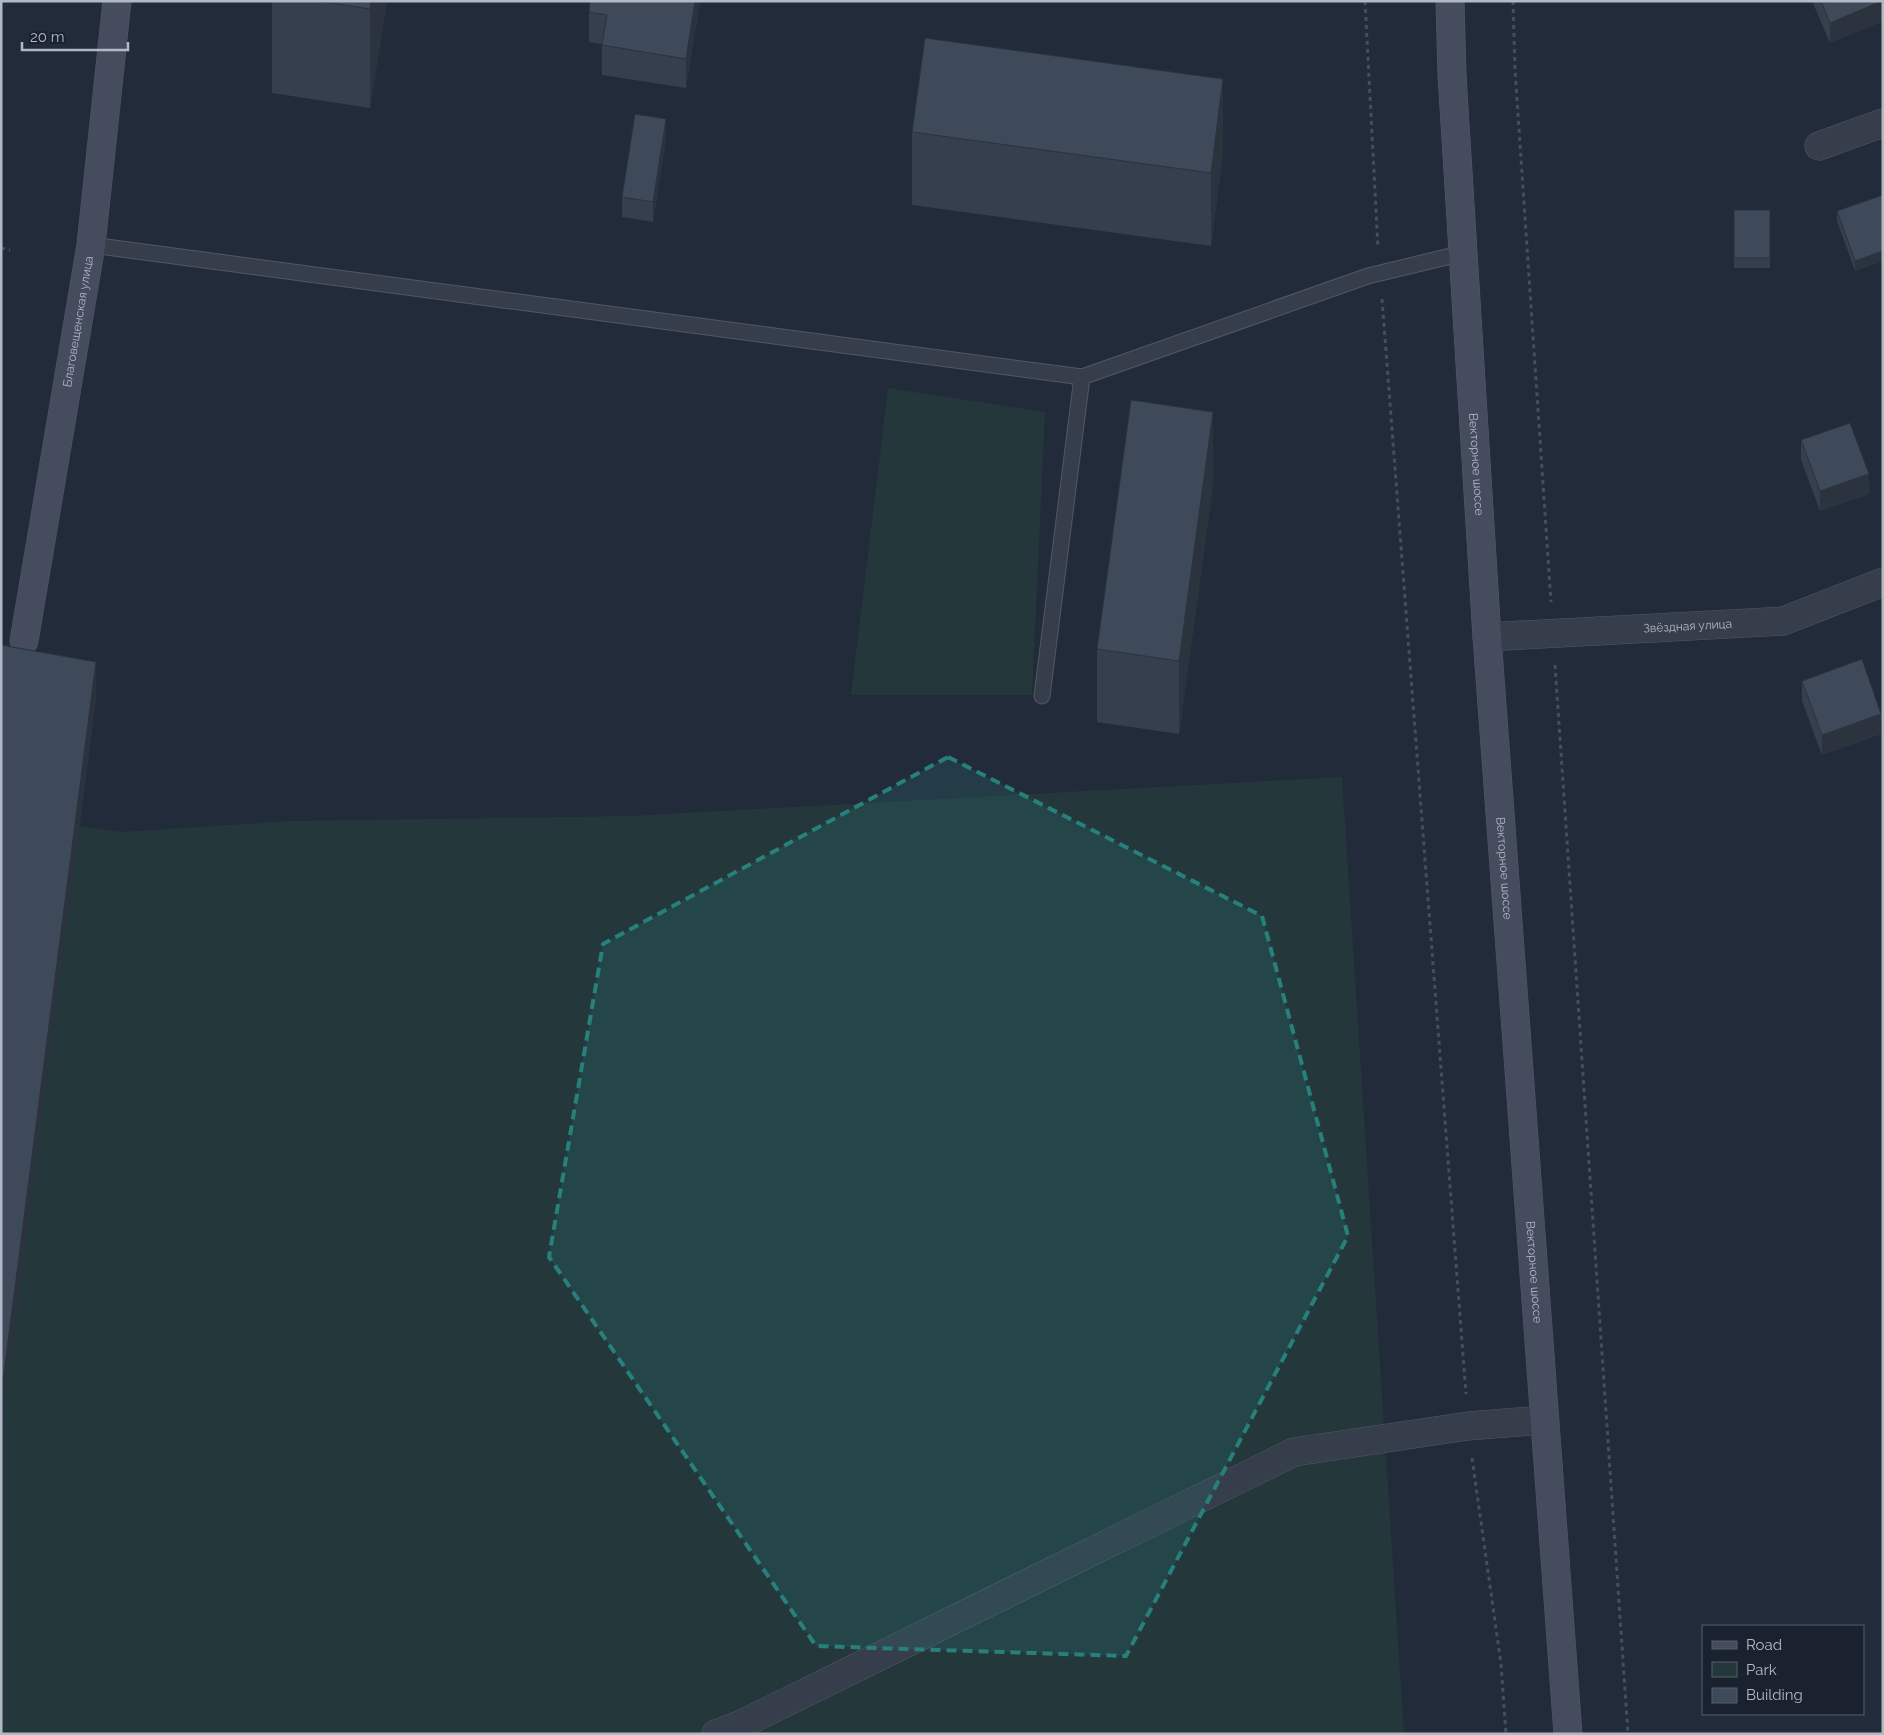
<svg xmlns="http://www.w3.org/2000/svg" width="1884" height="1735" viewBox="0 0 1884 1735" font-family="Raleway,sans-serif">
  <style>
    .green { fill: #24373b }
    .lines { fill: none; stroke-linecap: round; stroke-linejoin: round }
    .lane-casing { stroke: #515865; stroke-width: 17 }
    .street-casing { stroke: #515865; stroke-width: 29 }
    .secondary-casing { stroke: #515865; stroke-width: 29 }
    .path { stroke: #3f5356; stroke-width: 3; stroke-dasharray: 4 4; stroke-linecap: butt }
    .lane { stroke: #363d4b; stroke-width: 15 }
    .street { stroke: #363d4b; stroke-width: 28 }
    .secondary { stroke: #444c5e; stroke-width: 28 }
    .wall { fill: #353f4d }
    .shaded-wall { fill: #2b333e }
    .building { fill: #3e4959; stroke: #2b333e }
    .marked { fill: #27807b; fill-opacity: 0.2; stroke: #27807b; stroke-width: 4; stroke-dasharray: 10 6; stroke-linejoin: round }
    .labels { text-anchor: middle; stroke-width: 4; stroke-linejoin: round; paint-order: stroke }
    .street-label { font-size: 12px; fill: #b1b8c6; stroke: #1b222f }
  </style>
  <rect width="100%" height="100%" fill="#222b3a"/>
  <!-- green -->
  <g class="green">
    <path d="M888,388l157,24 -13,283h-181z"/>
    <path d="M1342,777l62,957h-1403v-919l120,17 171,-11 337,-5z"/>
  </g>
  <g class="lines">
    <!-- lane casing -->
    <g class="lane-casing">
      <g id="lane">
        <path d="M91,245l991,132 286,-101 95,-23"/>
        <path d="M1042,696l40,-319"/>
      </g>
    </g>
    <!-- street casing -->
    <g class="street-casing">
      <g id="street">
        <path d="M1819,146l64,-23"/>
        <path id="s1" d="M1487,637l296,-16 100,-39"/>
        <path d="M716,1734l26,-10 552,-272 174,-26 75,-6"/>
      </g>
    </g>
    <!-- secondary casing -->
    <g class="secondary-casing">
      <g id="secondary">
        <path id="s2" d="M1450,1l2,74 35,562 81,1097"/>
        <path id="s3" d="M24,641l67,-396 26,-244"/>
      </g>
    </g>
    <!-- path -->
    <g class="path">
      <path d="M1365,1l13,247"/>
      <path d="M1513,1l2,69 36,532"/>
      <path d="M1,248l9,2"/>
      <path d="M1382,299l84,1095"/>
      <path d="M1555,665l73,1069"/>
      <path d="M1472,1458l29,206 5,70"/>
    </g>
    <!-- lane -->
    <use href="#lane" class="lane"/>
    <!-- street -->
    <use href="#street" class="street"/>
    <!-- secondary -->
    <use href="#secondary" class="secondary"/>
  </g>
  <!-- wall -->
  <g class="wall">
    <path d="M272,1h115l-17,107 -98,-15z"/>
    <path d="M700,1l-14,87 -84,-13v-31l-13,-2v-30z"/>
    <path d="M1812,1h71v20l-53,22z"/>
    <path d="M912,132l311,20 -12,94 -299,-41z"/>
    <path d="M666,139l-13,83 -31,-5v-20z"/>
    <path d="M1883,195v66l-28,10 -18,-50v-10z"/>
    <rect x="1734" y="210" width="36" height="58"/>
    <path d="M1801,440l68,54 -49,17 -19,-51z"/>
    <path d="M1213,485l-34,249 -82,-12v-73z"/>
    <path d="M1802,681l79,53 -59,21 -20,-54z"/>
  </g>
  <!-- shaded-wall -->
  <g class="shaded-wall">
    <path d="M371,1h16l-17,107v-99z"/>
    <path d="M695,1h5l-14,87v-29z"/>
    <path d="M1883,1v20l-53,22v-20z"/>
    <path d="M1223,79v73l-12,94v-73z"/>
    <path d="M666,119v20l-13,83v-20z"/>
    <path d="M1883,251v10l-28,10v-10z"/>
    <path d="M1213,412v73l-34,249v-73z"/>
    <path d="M1869,474v20l-49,17v-20z"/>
    <path d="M96,662v39l-95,734v-39z"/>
    <path d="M1881,714v20l-59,21v-20z"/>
  </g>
  <!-- building -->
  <g class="building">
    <path d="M319,1h52l-1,8z"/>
    <path d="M590,1h105l-9,58 -84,-14 5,-30 -18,-3z"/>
    <path d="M1821,1h61l-52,22z"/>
    <path d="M925,38l298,41 -12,94 -299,-41z"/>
    <path d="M635,114l31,5 -13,83 -31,-5z"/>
    <path d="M1883,195v56l-28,10 -18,-50z"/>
    <rect x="1734" y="210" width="36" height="48"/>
    <path d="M1131,400l82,12 -34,249 -82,-12z"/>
    <path d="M1850,423l19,51 -49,17 -19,-51z"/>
    <path d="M1,645l95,17 -95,734z"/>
    <path d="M1862,659l19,55 -59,21 -20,-54z"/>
  </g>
  <!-- marked area -->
  <path class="marked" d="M948,757l314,159 86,320 -222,420 -310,-10 -267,-389 54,-313z"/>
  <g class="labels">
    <!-- street labels -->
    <g class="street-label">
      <text dy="4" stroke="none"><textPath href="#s3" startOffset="324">Благовещенская улица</textPath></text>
      <text dy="4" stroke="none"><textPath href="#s2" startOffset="464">Векторное шоссе</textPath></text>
      <text dy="4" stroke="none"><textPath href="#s1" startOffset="201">Звёздная улица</textPath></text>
      <text dy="4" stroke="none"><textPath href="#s2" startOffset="869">Векторное шоссе</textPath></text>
      <text dy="4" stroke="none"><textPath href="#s2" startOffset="1274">Векторное шоссе</textPath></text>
    </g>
  </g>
  <!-- border -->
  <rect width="1884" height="1735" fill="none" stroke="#b1b8c6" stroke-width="5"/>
  <!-- legend -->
  <rect x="1702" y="1625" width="162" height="90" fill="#1b222f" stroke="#575e6b"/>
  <rect x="1712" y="1641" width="25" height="8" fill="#444c5e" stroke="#575e6b"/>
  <text x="1746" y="1650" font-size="15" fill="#b1b8c6">Road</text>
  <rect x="1712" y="1662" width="25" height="15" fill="#24373b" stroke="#575e6b"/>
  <text x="1746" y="1675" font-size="15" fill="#b1b8c6">Park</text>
  <rect x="1712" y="1688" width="25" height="15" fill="#3e4959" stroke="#575e6b"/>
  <text x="1746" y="1700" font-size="15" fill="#b1b8c6">Building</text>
  <!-- scale -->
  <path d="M22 42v8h106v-8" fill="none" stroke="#b1b8c6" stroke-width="2.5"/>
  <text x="30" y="42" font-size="15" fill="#b1b8c6" stroke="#1b222f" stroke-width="4" paint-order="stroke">20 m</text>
</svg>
